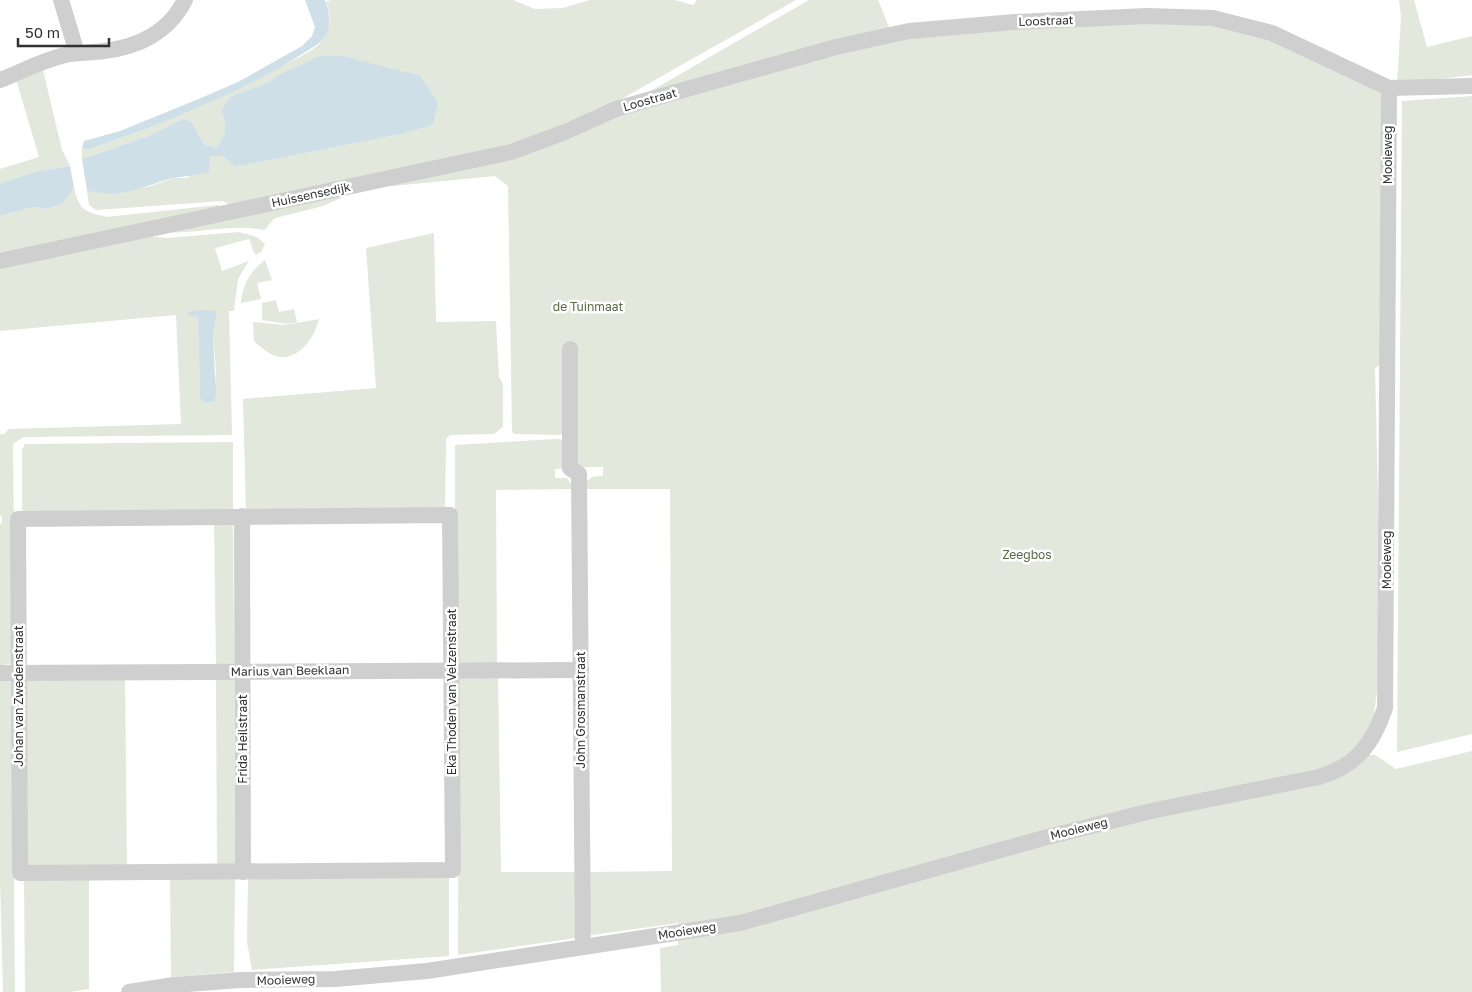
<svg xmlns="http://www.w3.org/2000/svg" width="1472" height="992" viewBox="0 0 1472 992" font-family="'Golos Text',sans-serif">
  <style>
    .green { fill: #e2e8dc; fill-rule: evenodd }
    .water { fill: #cedfe8 }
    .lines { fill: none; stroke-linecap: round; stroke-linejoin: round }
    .minor { stroke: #cfcfcf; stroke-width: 16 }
    .labels { text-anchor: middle; stroke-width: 5; stroke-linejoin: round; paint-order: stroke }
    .street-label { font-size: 12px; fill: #323232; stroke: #fff }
    .park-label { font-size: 12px; fill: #566a43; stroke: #fff }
  </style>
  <rect width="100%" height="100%" fill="#fff"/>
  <!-- green -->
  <g class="green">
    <path d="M331,0h182l22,9 28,-1 27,-8h85l18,5 4,-5h99l-201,114 -50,22 -310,72 -12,-7 -127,9 -7,-5 -2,-14 10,-1 8,4 42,-7 28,-9h12l23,-22h13l12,11 167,-33 31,-9 -90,-69h-22l-41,18 -13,9 -36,13 -10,14c6,16 6,25 -5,38l-12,-4 -13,-23 -9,-2 -31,16 -69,24v-11l6,2c69,-24 135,-51 199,-87 11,-5 31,-14 37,-25 8,-14 7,-22 2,-36z"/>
    <path d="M809,0h69l12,29 -248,67z"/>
    <path d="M1399,0h15l13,47 45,-11v39l-75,9 4,-67z"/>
    <path d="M1141,19l104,8 138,66 -1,270 -7,5 5,219 -2,96 -9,72h6l21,14 76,-18v241h-811l-1,-44 18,-3v-22l-86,12 -4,-6 -2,-57 86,-1 -2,-382h-86c2,-11 10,-14 19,-13v-9h-28l-9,-32 -52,-1 -2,-4 -4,-244 -13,-10 -102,10 -8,-2 443,-130 66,-14z"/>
    <path d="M43,70l19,80 8,16 -32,5 -38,12v-14l39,-12 -23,-78z"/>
    <path d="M1472,96v638l-75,18 5,-651z"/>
    <path d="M74,188c6,24 12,24 33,29l111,-12 3,4 -221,50v-43l34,-9 12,2 16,-5z"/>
    <path d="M363,188l-40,18 -48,12 -11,12c-34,-7 -68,5 -102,2z"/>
    <path d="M239,232l18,5 8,7 -4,8 -6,3 -6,-16 -34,9 7,23 27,-10 -11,18 -4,32h-5l3,124 -208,2 -11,7 2,205 -3,14 -12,3v-142l2,-1v-7l-2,-1v-81h4l5,-5 172,-5 -5,-109 -176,16v-66l146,-29 21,2zM188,314h29l-4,23 3,34 -2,31 -8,1 -6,-5 -2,-82z"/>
    <path d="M434,233l2,89 60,-1 3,56 4,7v43l-9,7 -44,1 -4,4 -1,72 -199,1 -3,-113 133,-11 -10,-140z"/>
    <path d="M265,260l7,20 -15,3 4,16 -20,4c2,-19 9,-32 24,-43z"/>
    <path d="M276,300l3,12 15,-3 3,13 -10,2 -25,-4v-17z"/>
    <path d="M319,319c-5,20 -22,45 -46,36 -7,-3 -13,-9 -19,-14l-1,-19 32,3z"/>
    <path d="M555,439l11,1 1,28 -12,1v9h12l8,11 -79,1 1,174 -40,-2 -2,-4v-213z"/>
    <path d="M233,442v68l-211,1v-61l3,-6z"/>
    <path d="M214,520h19l1,145 -18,1z"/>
    <path d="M498,675l3,197h77l-2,66 -118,17 1,-277z"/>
    <path d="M125,677l2,192 -104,1 2,-190z"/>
    <path d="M0,678l12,1 3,313h-12l-3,-114z"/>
    <path d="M216,678l18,2 1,186h-18z"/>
    <path d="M449,876v80l-197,14 -5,-28 1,-63z"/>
    <path d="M24,877h65v112l-19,3h-45z"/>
    <path d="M170,878h65l-1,94 -63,5z"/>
  </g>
  <!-- water -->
  <g class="water">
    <path d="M305,0h20c6,16 8,32 -7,44 -71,47 -150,78 -230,106l-6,-2 2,-7 36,-10 81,-33 37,-16 64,-36 10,-10 3,-9z"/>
    <path d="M320,56h23l77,20 18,26 -5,23 -31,9 -167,33 -12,-11h-13l-1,16c-12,3 -23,4 -35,6 -22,5 -45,17 -69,16 -6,-1 -11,-3 -18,-3l-5,-32 69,-24 31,-16 9,2 13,23 12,4c11,-13 11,-22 5,-38l10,-14 36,-13 13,-9z"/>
    <path d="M70,166l4,22 -12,16 -16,5 -12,-2 -34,9v-33l38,-12z"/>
    <path d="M202,310l13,1 2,3 -4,23 3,57 -2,8 -8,1 -6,-5 -2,-81 -11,-2 2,-3z"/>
  </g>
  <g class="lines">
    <!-- minor -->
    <g class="minor">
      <path d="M61,0l16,53"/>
      <path d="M0,80c21,-8 43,-20 65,-25 13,-3 26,-2 39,-4 34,-4 65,-19 81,-51"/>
      <path d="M0,261l511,-109 54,-20 51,-23 220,-62 73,-16 106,-9 132,-6 66,2 59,15 117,55 83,-2"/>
      <path d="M570,349v119l9,6 4,473"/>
      <path d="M450,515l3,355 -433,3 -2,-354z"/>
      <path d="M242,516l1,356"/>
      <path d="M0,673l581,-3"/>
      <path d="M129,992l45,-7 67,-5 94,-1 92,-8 313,-48 300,-84 111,-28 168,-34c37,-11 54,-33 66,-69l4,-620"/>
    </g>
  </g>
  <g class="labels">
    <!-- street labels -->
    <g class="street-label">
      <text transform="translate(1046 21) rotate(-2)" y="4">Loostraat</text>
      <text transform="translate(650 100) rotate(-16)" y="4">Loostraat</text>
      <text transform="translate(1388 155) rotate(-90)" y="4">Mooieweg</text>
      <text transform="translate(311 195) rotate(-12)" y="4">Huissensedijk</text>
      <text transform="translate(1387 560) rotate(-90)" y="4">Mooieweg</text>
      <text transform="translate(290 671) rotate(-1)" y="4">Marius van Beeklaan</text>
      <text transform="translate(452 692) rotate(-90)" y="4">Eka Thoden van Velzenstraat</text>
      <text transform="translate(19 696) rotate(-90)" y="4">Johan van Zwedenstraat</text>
      <text transform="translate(581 710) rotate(-90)" y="4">John Grosmanstraat</text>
      <text transform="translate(243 739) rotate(-90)" y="4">Frida Heilstraat</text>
      <text transform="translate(1079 829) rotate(-14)" y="4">Mooieweg</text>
      <text transform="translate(687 931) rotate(-9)" y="4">Mooieweg</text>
      <text transform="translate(286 980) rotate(-2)" y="4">Mooieweg</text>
    </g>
    <!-- park labels -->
    <g class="park-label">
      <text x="588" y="311">de Tuinmaat</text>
      <text x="1027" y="559">Zeegbos</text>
    </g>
  </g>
  <!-- scale -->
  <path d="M18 38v8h91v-8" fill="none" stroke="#323232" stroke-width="2.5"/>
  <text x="25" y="38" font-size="15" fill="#323232" stroke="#ffffff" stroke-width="4" paint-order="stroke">50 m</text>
</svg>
